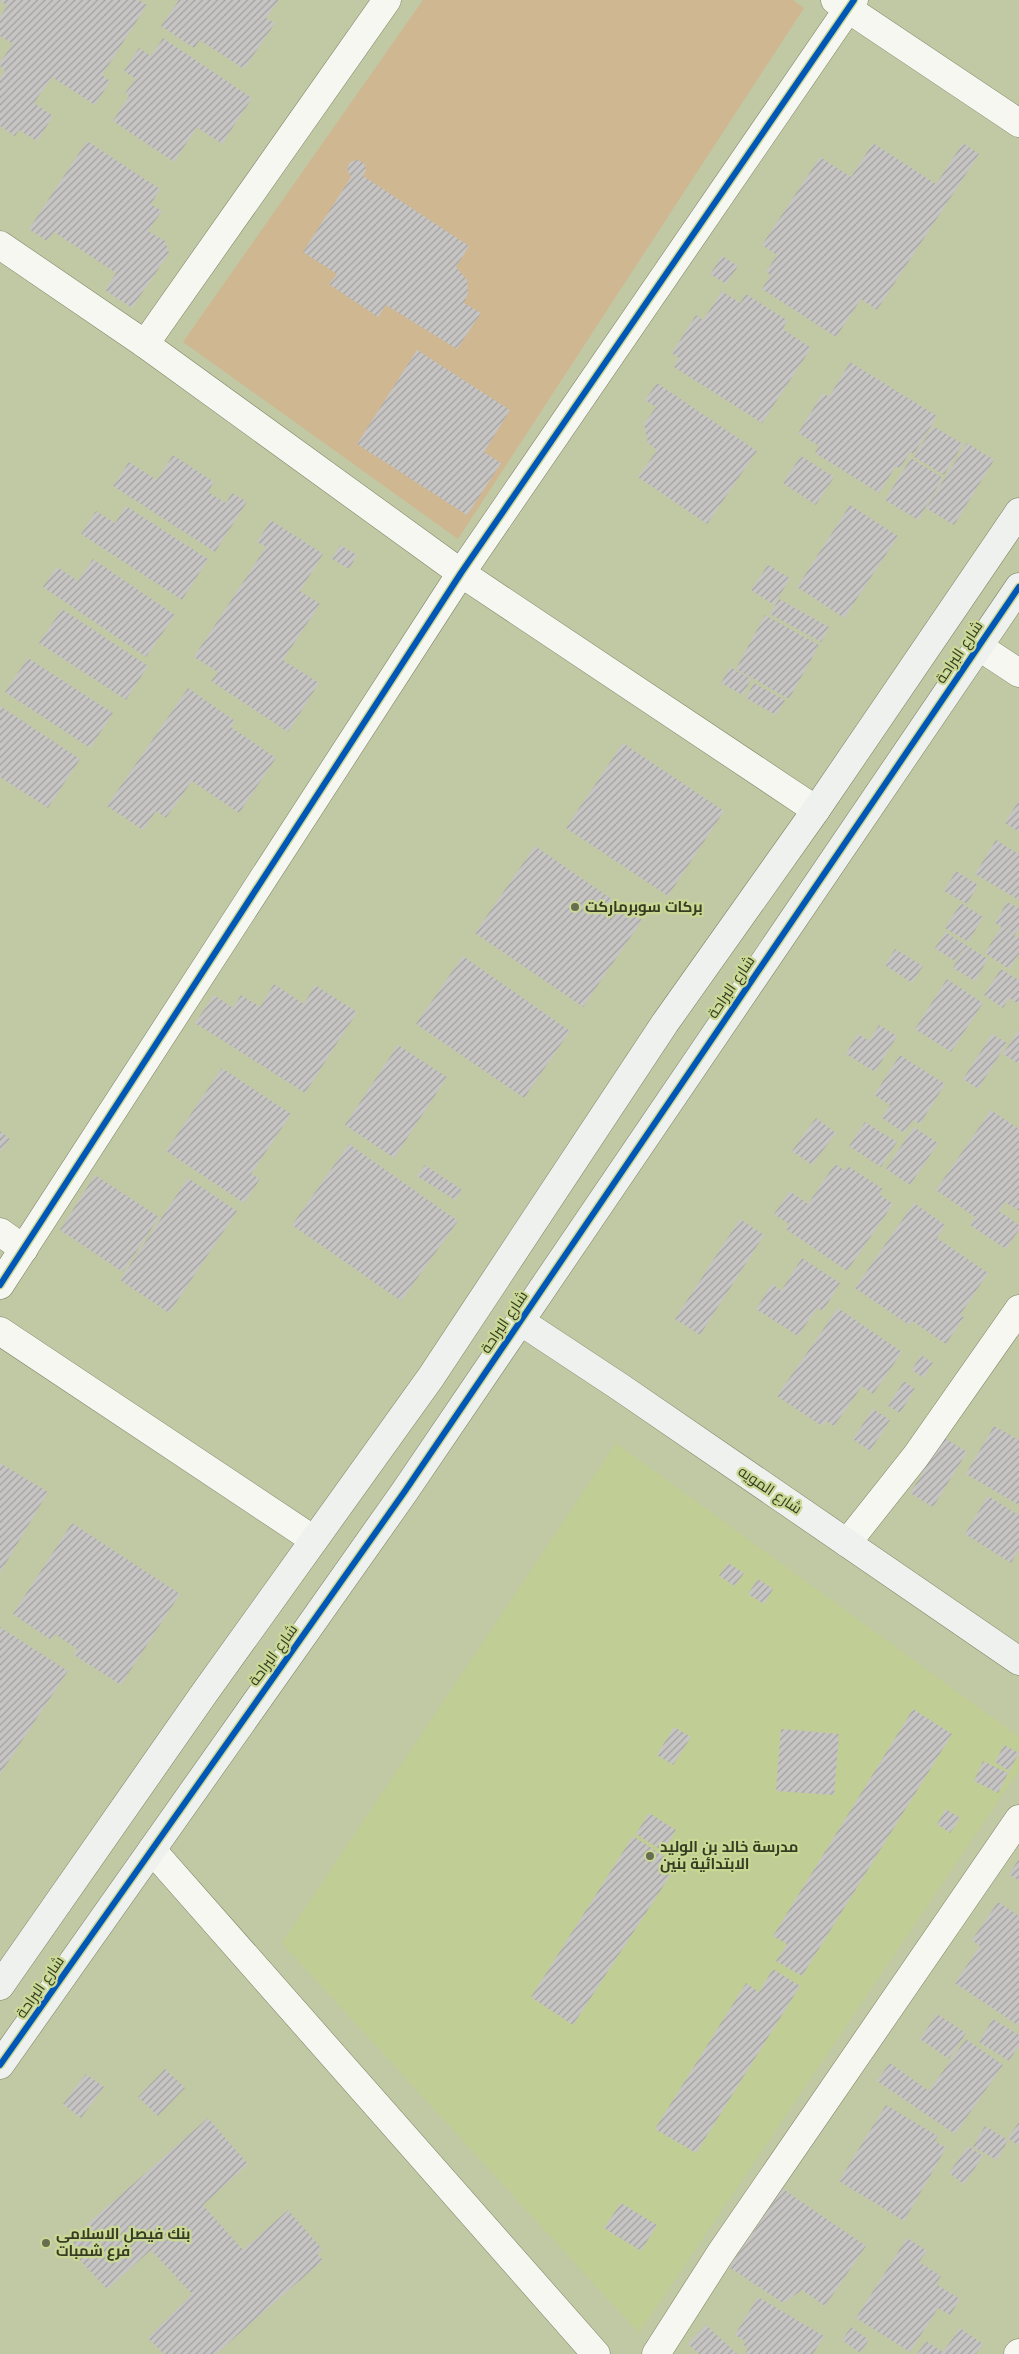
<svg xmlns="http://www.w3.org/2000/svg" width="1019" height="2354" viewBox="0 0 1019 2354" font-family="'Libre Baskerville',Cairo,serif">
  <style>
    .built { fill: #c0cd94 }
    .green { fill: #cfb791 }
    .building { fill: url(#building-hatch) }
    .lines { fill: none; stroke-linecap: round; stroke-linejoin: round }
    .street-casing { stroke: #7c8264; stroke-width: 29 }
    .secondary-casing { stroke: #7c8264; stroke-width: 29 }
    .street { stroke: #f6f7f1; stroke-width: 28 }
    .secondary { stroke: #eef1ed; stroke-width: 28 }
    .cycleway-casing { stroke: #c9d895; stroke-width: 9 }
    .cycleway { stroke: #0057b8; stroke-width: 6 }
    .poi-dot { fill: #676d4f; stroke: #c9d895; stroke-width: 2 }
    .labels { text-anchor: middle; stroke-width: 4.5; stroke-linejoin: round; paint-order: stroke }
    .street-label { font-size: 15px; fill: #363c21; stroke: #c9d895 }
    .poi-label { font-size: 15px; font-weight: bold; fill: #363c21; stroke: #c9d895; text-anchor: start }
  </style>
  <defs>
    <pattern id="building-hatch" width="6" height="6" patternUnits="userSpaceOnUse" patternTransform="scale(1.25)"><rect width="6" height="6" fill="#c6c5c4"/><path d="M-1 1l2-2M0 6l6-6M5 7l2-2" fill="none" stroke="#a2a19f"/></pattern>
  </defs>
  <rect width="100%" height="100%" fill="#c1c9a4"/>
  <!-- built -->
  <path class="built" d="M616,1443l403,294v33l-380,563 -357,-390z"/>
  <!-- green -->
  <path class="green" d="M423,0h370l11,8 -346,531 -275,-197z"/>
  <!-- building -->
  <g class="building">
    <path d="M0,0h139l8,5 -45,70 8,6 -15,24 -43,-28 -18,26 19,13 -16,25 -18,-11 -4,6 -15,-10v-48l5,-8 -5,-4v-4l13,-18 -13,-8v-19l7,-11z"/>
    <path d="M179,0h100l-13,18 9,5 -31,46 -44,-29 -6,8 -33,-22z"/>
    <path d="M163,38l89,60 -30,46 -25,-17 -23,35 -61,-41 16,-25 -4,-3 11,-14 -12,-8 15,-23 12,8z"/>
    <path d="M87,141l73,48 -9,15 11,7 -14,20 17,10 4,12 -37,55 -27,-18 11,-17 -62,-41 -7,9 -18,-12z"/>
    <path d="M873,143l63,41 27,-41 16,11 -102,156 -16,-11 -25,38 -74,-48 9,-14 -5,-3 11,-17 -15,-10 58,-88 31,20z"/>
    <path d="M357,160l7,3 2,7 -3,6 106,70 -13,21 11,13 1,13 -4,10 17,10 -24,36 -71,-44 -8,12 -49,-33 8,-10 -34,-22 48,-75 -4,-8 3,-7z"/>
    <path d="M722,256l16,10 -12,18 -16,-10z"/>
    <path d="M722,291l18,12 6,-9 41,26 -4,9 28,19 -49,75 -88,-56 5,-9 -7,-5 24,-38 7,5z"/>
    <path d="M417,350l93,60 -26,42 17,11 -34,52 -110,-71z"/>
    <path d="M850,362l87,54 -23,38 -4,-2 -10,17 -4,-3 -17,27 -64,-40 4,-7 -21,-13 25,-40 6,4z"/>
    <path d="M657,383l100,68 -50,73 -69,-47 19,-27 -9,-7 -4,-19 12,-17 -11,-7z"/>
    <path d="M933,426l30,18 -19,31 -30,-18z"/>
    <path d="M967,443l27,17 -40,65 -28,-17z"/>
    <path d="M173,455l41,27 -6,10 18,11 6,-10 15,9 -32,50 -102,-66 16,-24 28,18z"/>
    <path d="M801,456l33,21 -18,28 -33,-22z"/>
    <path d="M911,458l32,20 -25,42 -33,-20z"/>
    <path d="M850,505l48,31 -54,82 -47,-31z"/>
    <path d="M126,506l82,53 -26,41 -101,-66 15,-23 19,12z"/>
    <path d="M271,520l52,34 -23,37 20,13 -37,56 36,23 -31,49 -77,-51 7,-9 -24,-15 72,-110 -9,-5z"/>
    <path d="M340,545l17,10 -8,14 -17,-10z"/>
    <path d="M93,559l82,56 -29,42 -103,-70 14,-20 21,14z"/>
    <path d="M768,565l22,13 -16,27 -23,-15z"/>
    <path d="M779,599l50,28 -8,15 -51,-28z"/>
    <path d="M62,609l86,57 -22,34 -87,-57z"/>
    <path d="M765,615l54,30 -30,54 -53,-30z"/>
    <path d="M28,658l85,55 -23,35 -85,-56z"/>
    <path d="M730,667l21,12 -8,16 -22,-12z"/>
    <path d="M754,683l31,17 -9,15 -30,-17z"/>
    <path d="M188,688l47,33 -4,6 45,31 -37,55 -47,-32 -26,37 -10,-7 -13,19 -36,-24z"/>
    <path d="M0,706l80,53 -32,49 -48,-31z"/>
    <path d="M623,743l101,68 -56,85 -102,-68z"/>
    <path d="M1019,800v32l-14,-9z"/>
    <path d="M996,840l23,14v46l-44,-26z"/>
    <path d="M535,846l107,74 -59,87 -108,-74z"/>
    <path d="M956,871l22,14 -11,19 -23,-13z"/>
    <path d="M1007,902l12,6v20l-4,7 -20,-12z"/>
    <path d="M961,903l22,14 -15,25 -23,-14z"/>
    <path d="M1001,927l18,11v16l-10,15 -24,-16z"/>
    <path d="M945,932l21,13 -11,16 -20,-13z"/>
    <path d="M966,945l22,14 -13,22 -22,-13z"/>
    <path d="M895,949l28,17 -11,17 -27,-18z"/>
    <path d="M463,956l107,75 -46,67 -108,-74z"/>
    <path d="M1001,969l18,11v24l-10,-6 -6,10 -19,-13z"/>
    <path d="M947,979l36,24 -32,49 -36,-23z"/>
    <path d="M274,984l30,20 11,-19 42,27 -52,81 -110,-70 19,-28 19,13 8,-13 19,12z"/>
    <path d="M879,1025l18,11 -22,36 -29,-18 12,-20 11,7z"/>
    <path d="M1019,1029v35l-16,-10z"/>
    <path d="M992,1034l15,9 -29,46 -15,-10z"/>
    <path d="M398,1045l49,32 -53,81 -49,-33z"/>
    <path d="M900,1055l45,29 -25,40 -7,-4 -9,13 -22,-15 8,-13 -16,-10z"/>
    <path d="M222,1068l69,46 -40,60 9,5 -16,24 -78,-52z"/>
    <path d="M991,1110l28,19v82l-14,-9 -6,9 20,14v5l-13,19 -36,-24 5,-8 -39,-27z"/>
    <path d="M816,1118l20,15 -24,32 -20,-14z"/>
    <path d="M865,1122l32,20 -16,25 -32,-21z"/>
    <path d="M914,1127l24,16 -28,42 -24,-16z"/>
    <path d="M0,1131l10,8 -9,12 -1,-1z"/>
    <path d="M349,1144l109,77 -57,80 -109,-76z"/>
    <path d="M835,1164l10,7 3,-5 35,23 -4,5 14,10 -46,67 -61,-42 3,-5 -15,-10 16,-23 18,13z"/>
    <path d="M425,1165l37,25 -7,10 -38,-24z"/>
    <path d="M95,1175l64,42 -36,55 -63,-42z"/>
    <path d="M188,1178l49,33 -68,102 -49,-33z"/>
    <path d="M914,1203l31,22 -8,13 51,35 -28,42 4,2 -18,27 -34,-23 -3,4 -54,-37z"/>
    <path d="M740,1219l24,16 -64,100 -25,-16z"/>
    <path d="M802,1258l38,25 -17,28 -6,-3 -19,28 -42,-27 16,-25 9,7z"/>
    <path d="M838,1308l64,44 -29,42 -11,-8 -28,40 -8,-5 -4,5 -45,-30z"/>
    <path d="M921,1355l12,8 -10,15 -11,-8z"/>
    <path d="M904,1381l11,8 -15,24 -12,-7z"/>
    <path d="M873,1409l17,11 -20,31 -17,-12z"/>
    <path d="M994,1426l25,14v65l-53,-31z"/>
    <path d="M937,1433l30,19 -34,55 -23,-14 13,-20 -8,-5z"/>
    <path d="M0,1463l48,29 -48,81z"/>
    <path d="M988,1496l31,19v34l-8,14 -46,-29z"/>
    <path d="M72,1523l108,71 -59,91 -47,-30 3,-6 -22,-15 -4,6 -38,-26z"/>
    <path d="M728,1563l16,10 -9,13 -16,-10z"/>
    <path d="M758,1579l15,10 -9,15 -16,-10z"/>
    <path d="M0,1627l68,44 -68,103z"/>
    <path d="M913,1709l39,25 -150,242 -26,-15 11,-17 -14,-8z"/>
    <path d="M674,1727l17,10 -18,28 -16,-10z"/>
    <path d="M781,1729l58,5 -5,61 -58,-4z"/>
    <path d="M1004,1745l15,8 -10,18 -14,-9z"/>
    <path d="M983,1761l25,12 -10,20 -24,-12z"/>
    <path d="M946,1809l14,9 -10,15 -13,-9z"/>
    <path d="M649,1813l27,17 -13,21 -27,-17z"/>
    <path d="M633,1836l44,29 -104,160 -42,-28z"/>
    <path d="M1019,1859v22l-10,-7z"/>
    <path d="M998,1902l21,14v110l-64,-43 25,-37 -8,-6z"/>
    <path d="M773,1969l27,17 -104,167 -41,-24 91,-146 13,9z"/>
    <path d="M937,2014l29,19 -17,26 -29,-20z"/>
    <path d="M993,2019l26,16v10l-10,16 -30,-19z"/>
    <path d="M966,2039l37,26 -48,69 -78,-53 13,-18 39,28z"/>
    <path d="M165,2069l20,19 -27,28 -20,-19z"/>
    <path d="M86,2074l18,13 -23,31 -18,-14z"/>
    <path d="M886,2105l52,31 -3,5 11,7 -42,73 -65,-40z"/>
    <path d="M208,2118l40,46 -45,41 40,45 45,-40 34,39 -5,5 6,6 -107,94h-52l-16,-16 44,-44 -41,-44 -44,39 -42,-45z"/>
    <path d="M1019,2122v24l-11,-8z"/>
    <path d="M985,2126l23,14 -11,20 -24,-13z"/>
    <path d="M968,2146l15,10 -19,28 -15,-11z"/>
    <path d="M783,2189l83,57 -41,60 -23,-16 -19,13 -54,-36z"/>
    <path d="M621,2203l36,22 -16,26 -37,-23z"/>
    <path d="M907,2238l20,13 -8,11 22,14 -5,8 24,15 -10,16 -12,-7 -28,44 -54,-34z"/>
    <path d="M758,2297l66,39 -11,18h-68l3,-6 -5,-3 3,-4 -11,-6z"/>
    <path d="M706,2325l31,29h-38l-11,-10z"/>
    <path d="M851,2327l18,13 -9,13 -18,-13z"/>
    <path d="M960,2328l23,16 -7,10h-59l9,-13 17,11z"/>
  </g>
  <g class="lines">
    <!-- street casing -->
    <g class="street-casing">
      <g id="street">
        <path d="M835,0l184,123"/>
        <path d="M0,245l145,99 316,229 355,237"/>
        <path d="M145,344l242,-344"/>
        <path d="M978,646l41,27"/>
        <path d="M0,1232l24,17"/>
        <path d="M0,1285l461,-712 393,-573"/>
        <path d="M0,1331l314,209"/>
        <path d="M847,1543l69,-87 103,-147"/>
        <path d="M152,1850l444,504"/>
        <path d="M656,2354l64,-100 299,-435"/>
        <path d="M1018,2354l1,-1"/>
      </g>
    </g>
    <!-- secondary casing -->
    <g class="secondary-casing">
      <g id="secondary">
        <path d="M520,1321l100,66 399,274"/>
        <path d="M0,1986l203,-291 228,-318 234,-354 151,-213 203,-298"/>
        <path d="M0,2065l405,-574 614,-904"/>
      </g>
    </g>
    <!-- street -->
    <use href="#street" class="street"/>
    <!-- secondary -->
    <use href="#secondary" class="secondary"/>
    <!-- cycleway casing -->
    <g class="cycleway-casing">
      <g id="cycleway">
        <path d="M0,1285l461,-712 393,-573"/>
        <path d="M0,2065l405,-574 614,-904"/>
      </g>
    </g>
    <!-- cycleway -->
    <use href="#cycleway" class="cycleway"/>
  </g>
  <!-- markers -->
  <g class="poi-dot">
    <circle cx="575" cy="907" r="5"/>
    <circle cx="650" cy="1856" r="5"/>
    <circle cx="46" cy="2243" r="5"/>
  </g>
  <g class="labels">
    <!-- street labels -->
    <g class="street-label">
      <text transform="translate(959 652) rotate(-56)" y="5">شارع البراحة</text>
      <text transform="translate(731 987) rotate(-56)" y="5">شارع البراحة</text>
      <text transform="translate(504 1322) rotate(-56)" y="5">شارع البراحة</text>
      <text transform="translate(770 1490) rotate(34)" y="5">شارع المويه</text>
      <text transform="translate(273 1655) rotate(-54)" y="5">شارع البراحة</text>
      <text transform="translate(40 1987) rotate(-55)" y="5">شارع البراحة</text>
    </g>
    <!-- poi labels -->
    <g class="poi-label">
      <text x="585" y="912">بركات سوبرماركت</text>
      <text x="660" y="1852">مدرسة خالد بن الوليد<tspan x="660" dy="17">الابتدائية بنين</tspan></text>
      <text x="56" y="2239">بنك فيصل الاسلامي<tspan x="56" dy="17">فرع شمبات</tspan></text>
    </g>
  </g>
</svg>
